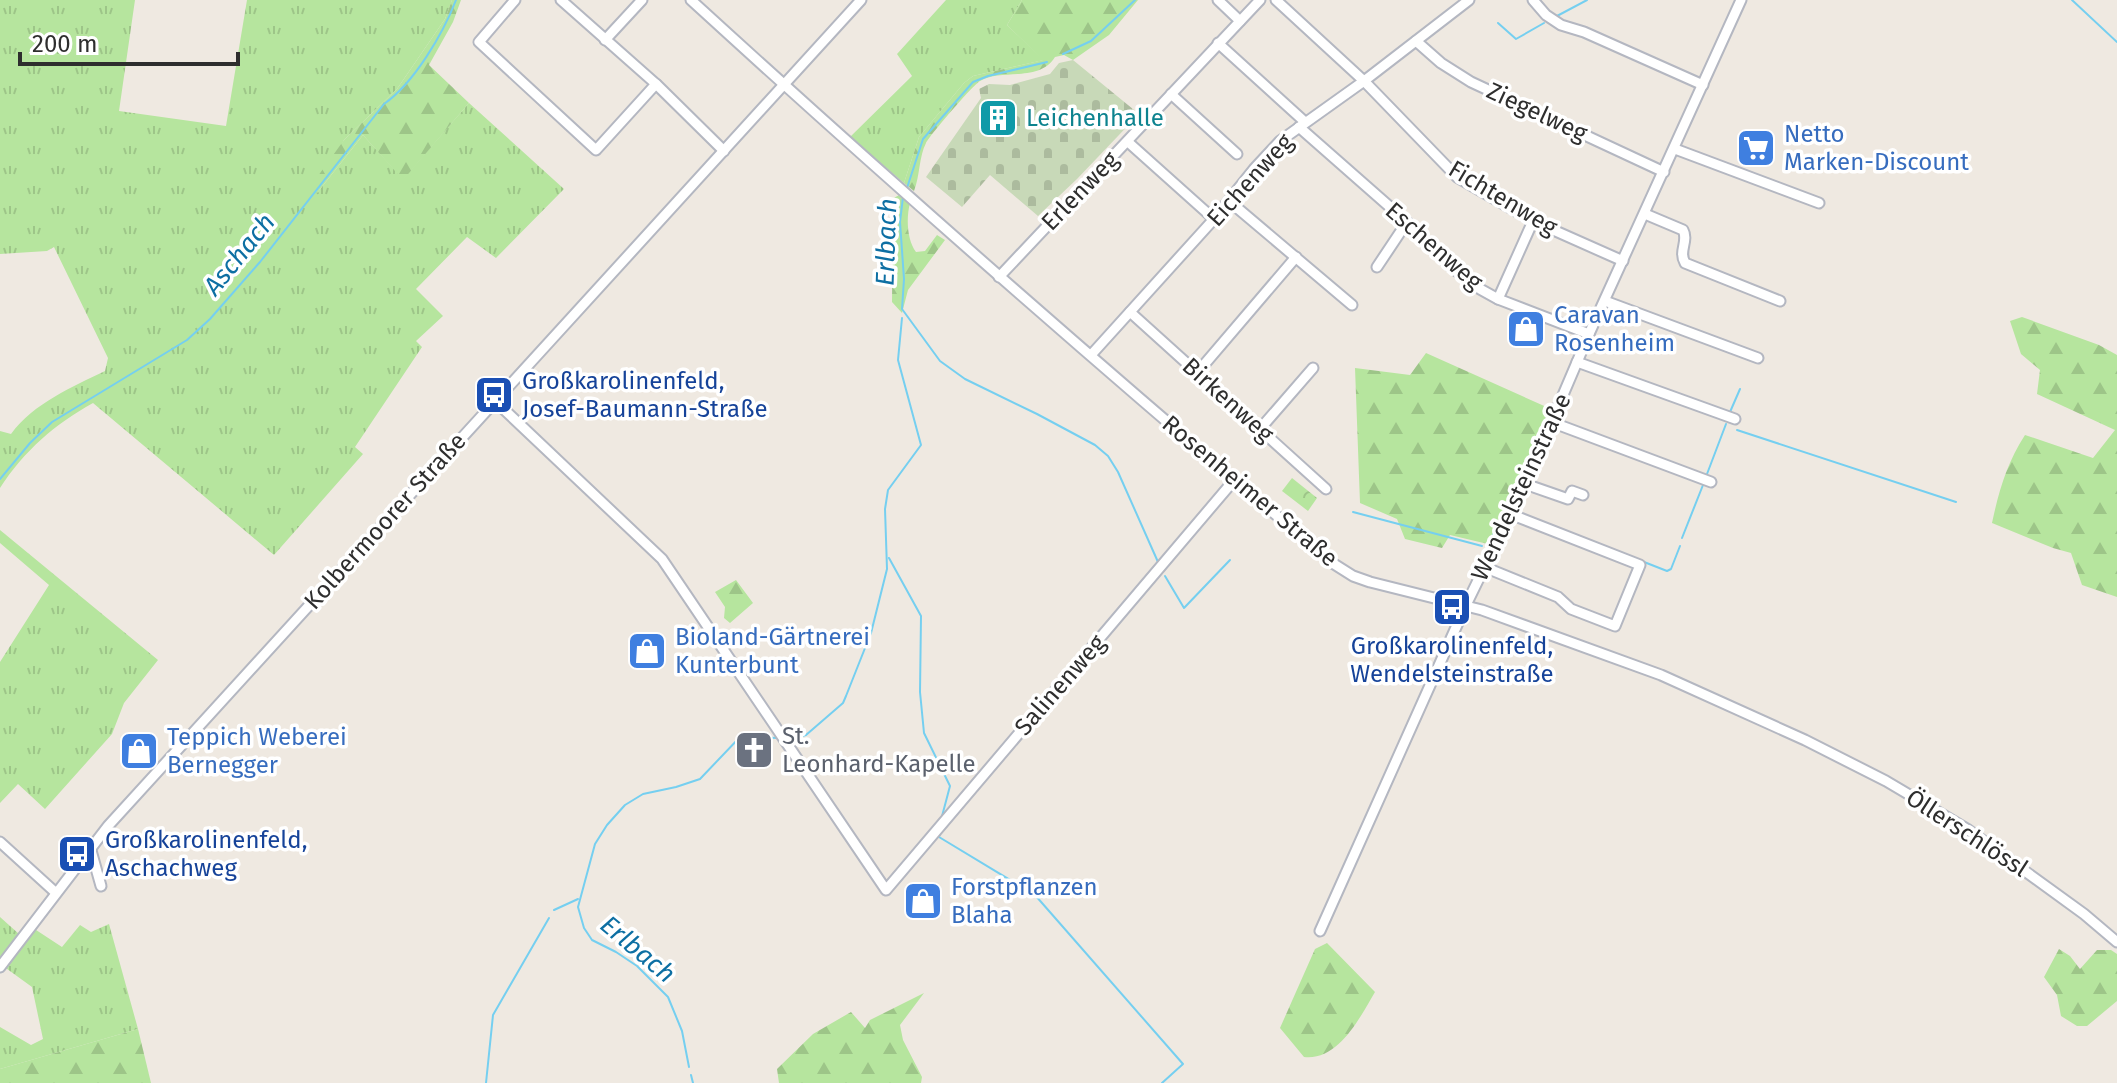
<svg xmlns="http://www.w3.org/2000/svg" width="2117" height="1083" viewBox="0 0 2117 1083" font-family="'Fira Sans',sans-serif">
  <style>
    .grass { fill: url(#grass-tufts) }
    .forest { fill: url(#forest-firs) }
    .cemetery { fill: url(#cemetery-stones) }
    .park { fill: url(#park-crowns) }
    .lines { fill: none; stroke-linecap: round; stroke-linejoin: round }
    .stream { stroke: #75cff0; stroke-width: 2 }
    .minor-casing { stroke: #b4b7c1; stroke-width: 13 }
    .minor { stroke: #fff; stroke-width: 9 }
    .labels { text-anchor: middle; stroke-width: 7; stroke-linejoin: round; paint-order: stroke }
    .street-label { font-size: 24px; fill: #2e2e2e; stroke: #fff }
    .culture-label { font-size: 24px; fill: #0d838f; stroke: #fff; text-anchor: start }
    .shop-label { font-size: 24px; fill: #366cbe; stroke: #fff; text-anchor: start }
    .transit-label { font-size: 24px; fill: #164399; stroke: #fff; text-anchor: start }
    .worship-label { font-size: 24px; fill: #5b616d; stroke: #fff; text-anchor: start }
    .water-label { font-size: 26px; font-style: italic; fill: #0d6fa3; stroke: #fff }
  </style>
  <defs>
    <pattern id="grass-tufts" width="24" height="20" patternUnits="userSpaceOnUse" patternTransform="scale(2)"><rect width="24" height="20" fill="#b6e59e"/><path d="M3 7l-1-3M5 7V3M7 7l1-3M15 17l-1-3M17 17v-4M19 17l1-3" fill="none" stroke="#9dc588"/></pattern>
    <pattern id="forest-firs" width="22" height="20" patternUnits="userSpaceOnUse" patternTransform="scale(2)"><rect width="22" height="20" fill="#b6e59e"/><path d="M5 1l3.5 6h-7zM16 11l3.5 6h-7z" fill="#9dc588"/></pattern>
    <pattern id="cemetery-stones" width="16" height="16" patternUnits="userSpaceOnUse" patternTransform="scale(2)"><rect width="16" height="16" fill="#c8d9b8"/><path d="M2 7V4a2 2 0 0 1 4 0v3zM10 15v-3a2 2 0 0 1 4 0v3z" fill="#acbb9e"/></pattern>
    <pattern id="park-crowns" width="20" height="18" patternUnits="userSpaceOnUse" patternTransform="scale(2)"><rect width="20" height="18" fill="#b6e59e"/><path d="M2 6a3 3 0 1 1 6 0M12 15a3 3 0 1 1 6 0" fill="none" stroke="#9dc588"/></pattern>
  </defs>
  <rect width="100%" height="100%" fill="#efe9e1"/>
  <!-- grass -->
  <g class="grass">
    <path d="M0,0h135l-16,111 107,15 21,-126h205l-7,19 -48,70 -53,51 -27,53 46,-58 40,44 66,-76 95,86 -68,69 -29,-21 -51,52 27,27 -27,25 6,6 -67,100 8,7 -89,101 -181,-152c-38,21 -69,48 -93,85v-57l11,3c23,-31 61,-47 94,-63l3,-13 -54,-111 -7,4 -47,3z"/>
    <path d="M946,0h76l-15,25 37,35 -71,16 -9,7 -45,54 -15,46 -54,-46 62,-61 -15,-22z"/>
    <path d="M0,530l158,130 -34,43 -12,31 -67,75 -27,-25 -18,19v-141l49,-77 -49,-42z"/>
    <path d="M0,917l19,17 -19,26z"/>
    <path d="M109,924l29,105 -138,40v-42l31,18 12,-6 -11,-52 -29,-21 30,-38 29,19 18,-22 11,7z"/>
  </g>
  <!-- forest -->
  <g class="forest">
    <path d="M452,0h9l-8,22 -24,43 40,38 -66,77 -40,-45 -46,58 -7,-6 34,-47 53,-51 48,-70z"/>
    <path d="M1022,0h116l-29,35 -36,25 -9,-5 -9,2c-16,26 -54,11 -75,24 -8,5 -49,53 -54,62 -7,13 -6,33 -12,48l-10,-8 15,-46 45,-54 9,-7 70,-16 -36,-35z"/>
    <path d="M899,195l11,8c-4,15 -3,37 6,49l9,-1 12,-16 8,5 -37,50 -6,23 -10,-11 1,-91 1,-13z"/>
    <path d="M2022,317l77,28 18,10v242l-35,-12 -11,-32 -18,-5 -61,-25c7,-33 15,-60 33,-88l68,23 22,-28 -78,-36 3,-24 -19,-16 -11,-33z"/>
    <path d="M1426,353l125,56 -59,136 -42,-10 -8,13 -37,-9 -8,-20 -37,-16 -5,-135 55,7z"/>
    <path d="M736,580l17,23 -23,20 -6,-5 1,-11 -10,-15z"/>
    <path d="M1327,943l48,49c-15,25 -36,69 -71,65l-24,-29 35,-79z"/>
    <path d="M2059,949l11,7 10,13 17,-19h14l6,4v47l-30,25h-10l-16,-10 -4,-21 -13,-18z"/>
    <path d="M924,993l-24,32 3,15 19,37 -1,6h-142l-2,-14 36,-35 38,-22 14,16 5,-8z"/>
    <path d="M138,1029l13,54h-151v-14z"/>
  </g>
  <!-- cemetery -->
  <path class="cemetery" d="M1073,60l66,54 -62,65 -39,37 -48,-41 -28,32 -36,-30 55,-79 -2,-9 10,-5 21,1 40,-11 9,-11z"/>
  <!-- park -->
  <path class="park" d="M1292,478l25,20 -9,13 -26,-20z"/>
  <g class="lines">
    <!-- stream -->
    <g class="stream">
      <path d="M2072,0l45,42"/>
      <path d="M1557,16l30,-16"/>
      <path d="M1498,23l18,16 28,-16"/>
      <path d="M1063,54l28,-13 44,-41"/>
      <path d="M906,191l17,-52 50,-57 15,-6 59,-14"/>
      <path d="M903,197l-3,25 4,57 -2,30 38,52 25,18 72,35 58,31 13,11 10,16 40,90"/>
      <path d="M1730,412l10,-23"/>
      <path d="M1737,430l219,72"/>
      <path d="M1707,474l19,-50"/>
      <path d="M0,479l30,-36 22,-21 135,-82 23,-21 50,-57 124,-158c30,-21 59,-70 72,-104"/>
      <path d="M1353,512l129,34"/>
      <path d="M1682,538l21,-53"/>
      <path d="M1489,543l18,-35"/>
      <path d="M889,558l32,58 -1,76 4,41 26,53 -9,34"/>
      <path d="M1639,560l28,11 4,-2 9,-23"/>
      <path d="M1165,576l19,32 46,-48"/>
      <path d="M795,738l11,-3 37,-32 3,-7 25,-63 16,-64 -2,-60 3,-19 33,-45 -23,-85 4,-42"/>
      <path d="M940,833l-1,4 96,58 148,169 -21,19"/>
      <path d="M554,910l24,-11"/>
      <path d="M689,1067l-7,-36 -14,-34 -31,-31 -21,-14 -24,-12 -8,-12 -6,-21 17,-63 12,-19 18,-20 18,-11 33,-7 24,-8 41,-43 36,2"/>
      <path d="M691,1075l2,8"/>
      <path d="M486,1083l7,-68 56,-97"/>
    </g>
    <!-- minor casing -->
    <g class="minor-casing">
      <g id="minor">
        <path d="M515,0l-36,42 117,108 60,-66"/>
        <path d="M561,0l95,84 68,67"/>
        <path d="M691,0c210,192 425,380 643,564l19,12 17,6 112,28 179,65 144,65 81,41 81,48 117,85 33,28"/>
        <path d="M1218,0l22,21"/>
        <path d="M1276,0l88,81 93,96 76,44 90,40"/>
        <path d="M1533,0l13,15 15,10 23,7 119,53"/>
        <path d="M605,40l37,-40"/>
        <path d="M1416,41l25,22 30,19 193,90"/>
        <path d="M1218,43l87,79"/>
        <path d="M1171,94l66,60"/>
        <path d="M1299,127l108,95 43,44 30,23 18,10 91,35"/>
        <path d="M1128,142l86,77"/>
        <path d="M1675,149l144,54"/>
        <path d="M1229,201l123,104"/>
        <path d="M1645,214l38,16c6,11 -5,21 2,33l95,38"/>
        <path d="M1377,267l30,-45"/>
        <path d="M999,277l261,-277"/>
        <path d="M1498,299l35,-78"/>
        <path d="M1605,301l153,57"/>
        <path d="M1130,312l196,177"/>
        <path d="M1091,355l123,-136 40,-50 26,-28 84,-60 105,-81"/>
        <path d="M1577,362l158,57"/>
        <path d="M1197,373l99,-116"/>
        <path d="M494,400l168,159 224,331 349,-411"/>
        <path d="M1551,422l160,60"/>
        <path d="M1260,429l53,-61"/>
        <path d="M1525,484l43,15 4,-8 11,4"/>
        <path d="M1484,567l74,30 13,12 44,17 25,-61 -130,-51"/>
        <path d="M0,842l55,50"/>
        <path d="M90,847l11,39"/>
        <path d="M1320,931l146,-326 59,-121 64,-150 152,-334"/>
        <path d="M0,967l108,-141 753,-826"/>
      </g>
    </g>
    <!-- minor -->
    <use href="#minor" class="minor"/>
  </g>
  <!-- icons -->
  <defs>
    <g id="building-square" transform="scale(2)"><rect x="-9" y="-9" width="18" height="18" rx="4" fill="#0f9aa8" stroke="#fff"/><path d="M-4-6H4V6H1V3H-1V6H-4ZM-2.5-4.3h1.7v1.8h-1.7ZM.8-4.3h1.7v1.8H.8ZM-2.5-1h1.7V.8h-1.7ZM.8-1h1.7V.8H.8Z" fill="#fff"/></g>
    <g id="supermarket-square" transform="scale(2)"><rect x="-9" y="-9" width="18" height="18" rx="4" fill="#3f7fe0" stroke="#fff"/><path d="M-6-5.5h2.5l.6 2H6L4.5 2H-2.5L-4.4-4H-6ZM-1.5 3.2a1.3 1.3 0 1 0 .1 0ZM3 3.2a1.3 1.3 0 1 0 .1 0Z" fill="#fff"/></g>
    <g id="shop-square" transform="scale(2)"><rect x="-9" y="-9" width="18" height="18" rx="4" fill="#3f7fe0" stroke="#fff"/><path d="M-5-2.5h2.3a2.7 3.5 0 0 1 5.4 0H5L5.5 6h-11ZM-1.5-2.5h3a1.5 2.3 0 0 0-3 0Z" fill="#fff"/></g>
    <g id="bus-square" transform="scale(2)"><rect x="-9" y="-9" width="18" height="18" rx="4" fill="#1a4fb4" stroke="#fff"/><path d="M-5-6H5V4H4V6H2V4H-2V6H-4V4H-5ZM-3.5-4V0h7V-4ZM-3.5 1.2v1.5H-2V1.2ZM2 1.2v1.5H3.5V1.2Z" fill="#fff"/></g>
    <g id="church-square" transform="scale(2)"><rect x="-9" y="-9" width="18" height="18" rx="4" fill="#6b7280" stroke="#fff"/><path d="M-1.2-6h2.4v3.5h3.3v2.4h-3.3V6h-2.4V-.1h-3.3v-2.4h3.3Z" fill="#fff"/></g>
  </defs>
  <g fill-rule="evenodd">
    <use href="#building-square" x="998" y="118"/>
    <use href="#supermarket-square" x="1756" y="148"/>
    <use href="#shop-square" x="1526" y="329"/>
    <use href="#bus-square" x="494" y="395"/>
    <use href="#bus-square" x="1452" y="607"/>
    <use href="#shop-square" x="647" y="651"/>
    <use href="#church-square" x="754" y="750"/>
    <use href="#shop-square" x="139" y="751"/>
    <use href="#bus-square" x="77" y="854"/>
    <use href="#shop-square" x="923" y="901"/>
  </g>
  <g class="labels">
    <!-- street labels -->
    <g class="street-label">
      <text transform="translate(1537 112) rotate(25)" y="8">Ziegelweg</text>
      <text transform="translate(1250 180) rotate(-48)" y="8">Eichenweg</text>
      <text transform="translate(1080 191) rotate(-46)" y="8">Erlenweg</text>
      <text transform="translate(1503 198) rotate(31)" y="8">Fichtenweg</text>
      <text transform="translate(1434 246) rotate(41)" y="8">Eschenweg</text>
      <text transform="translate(1228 400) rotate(42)" y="8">Birkenweg</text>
      <text transform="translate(1521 487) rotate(-65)" y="8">Wendelsteinstraße</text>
      <text transform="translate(1250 491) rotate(40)" y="8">Rosenheimer Straße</text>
      <text transform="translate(385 521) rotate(-48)" y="8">Kolbermoorer Straße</text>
      <text transform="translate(1060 685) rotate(-49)" y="8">Salinenweg</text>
      <text transform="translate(1967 833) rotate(33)" y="8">Öllerschlössl</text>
    </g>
    <!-- culture labels -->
    <g class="culture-label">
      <text x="1026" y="126">Leichenhalle</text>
    </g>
    <!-- shop labels -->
    <g class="shop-label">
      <text x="1784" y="142">Netto<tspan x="1784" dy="28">Marken-Discount</tspan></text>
      <text x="1554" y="323">Caravan<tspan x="1554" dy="28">Rosenheim</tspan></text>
      <text x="675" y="645">Bioland-Gärtnerei<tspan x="675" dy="28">Kunterbunt</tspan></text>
      <text x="167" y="745">Teppich Weberei<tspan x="167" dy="28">Bernegger</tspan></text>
      <text x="951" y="895">Forstpflanzen<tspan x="951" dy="28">Blaha</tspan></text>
    </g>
    <!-- transit labels -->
    <g class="transit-label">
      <text x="522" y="389">Großkarolinenfeld,<tspan x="522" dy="28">Josef-Baumann-Straße</tspan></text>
      <text x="1452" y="654" text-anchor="middle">Großkarolinenfeld,<tspan x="1452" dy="28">Wendelsteinstraße</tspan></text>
      <text x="105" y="848">Großkarolinenfeld,<tspan x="105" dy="28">Aschachweg</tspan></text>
    </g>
    <!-- worship labels -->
    <g class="worship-label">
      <text x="782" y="744">St.<tspan x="782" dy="28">Leonhard-Kapelle</tspan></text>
    </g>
    <!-- water labels -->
    <g class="water-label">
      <text transform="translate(886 242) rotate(-88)" y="9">Erlbach</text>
      <text transform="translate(239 254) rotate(-51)" y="9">Aschach</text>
      <text transform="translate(638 949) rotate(40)" y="9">Erlbach</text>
    </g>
  </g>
  <!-- scale -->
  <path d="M20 52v12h218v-12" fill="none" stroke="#2e2e2e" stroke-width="4"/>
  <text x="32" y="52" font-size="24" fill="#2e2e2e" stroke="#ffffff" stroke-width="6" paint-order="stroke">200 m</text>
</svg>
